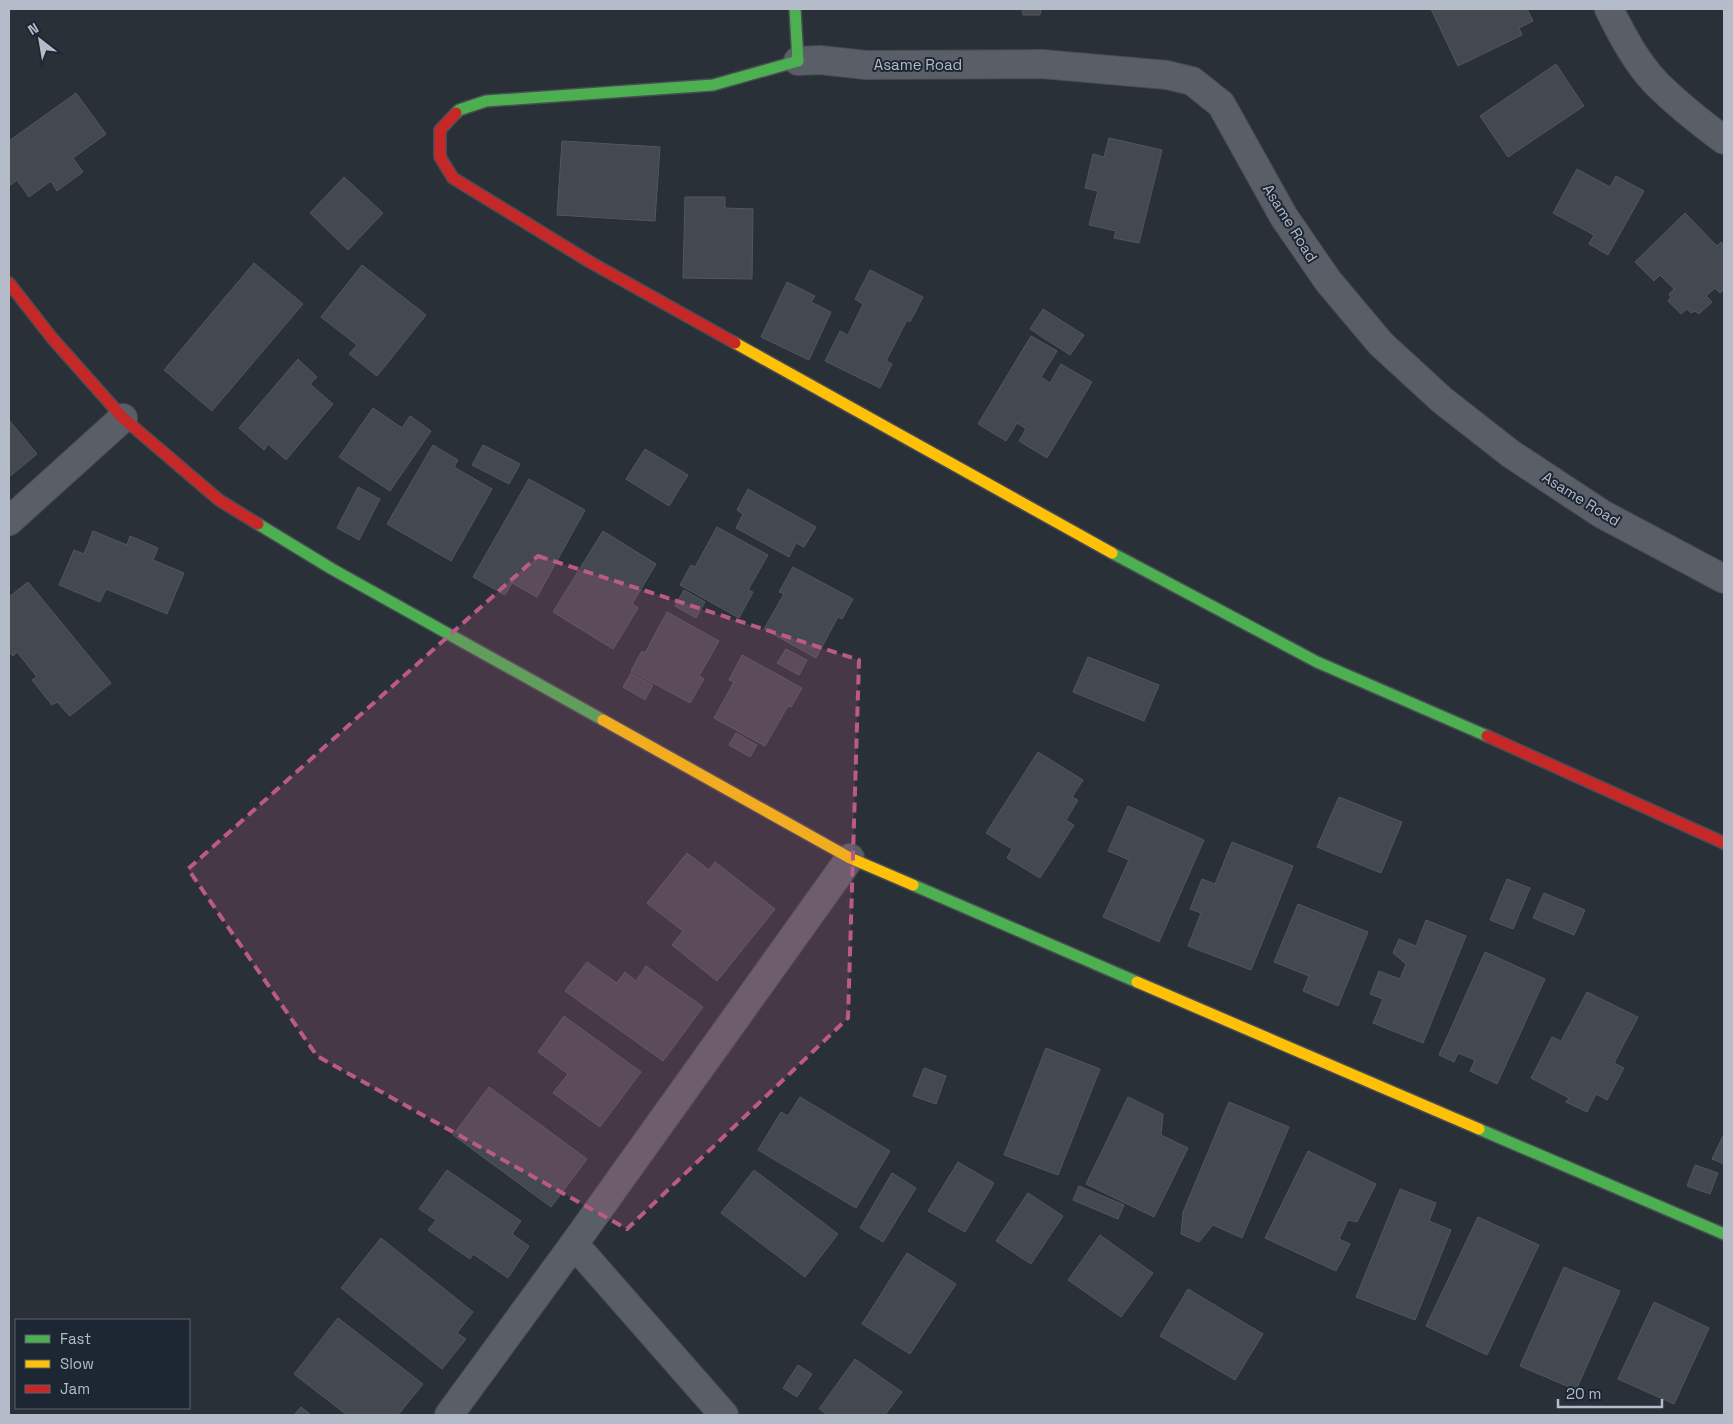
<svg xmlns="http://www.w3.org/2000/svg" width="1733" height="1424" viewBox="0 0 1733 1424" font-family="'Space Grotesk',sans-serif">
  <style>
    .building { fill: #444950; stroke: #52575f }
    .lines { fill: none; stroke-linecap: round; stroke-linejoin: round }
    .street-casing { stroke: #484c53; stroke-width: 30 }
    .fast-casing { stroke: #484c53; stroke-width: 14 }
    .slow-casing { stroke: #484c53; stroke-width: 14 }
    .jam-casing { stroke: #484c53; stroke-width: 14 }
    .street { stroke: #5a5e66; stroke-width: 28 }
    .fast { stroke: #4caf50; stroke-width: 11 }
    .slow { stroke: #ffc107; stroke-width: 11 }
    .jam { stroke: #c62828; stroke-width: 11 }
    .marked { fill: #bc5a87; fill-opacity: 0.2; stroke: #bc5a87; stroke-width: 4; stroke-dasharray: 10 6; stroke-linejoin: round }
    .labels { text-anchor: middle; stroke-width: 4; stroke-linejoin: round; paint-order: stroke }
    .street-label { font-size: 15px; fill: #b4bcc9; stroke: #1d2633 }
  </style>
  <rect width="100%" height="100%" fill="#2a3038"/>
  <!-- building -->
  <g class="building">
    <path d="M1022,9h36h-17l-1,6h-17z"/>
    <path d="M1431,9h96l6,12 -14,7 3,7 -64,31z"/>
    <path d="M1556,64l28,42 -76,51 -28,-41z"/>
    <path d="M76,93l30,41 -33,24 10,14 -26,19 -6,-10 -22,16 -12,-17 -6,5 -2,-4v-40z"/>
    <path d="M1109,138l53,12 -23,93 -25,-5 2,-7 -27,-6 9,-34 -13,-3 8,-34 11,3z"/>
    <path d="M562,141l98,6 -5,74 -98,-6z"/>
    <path d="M1577,169l33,18 6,-11 28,15 -36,64 -19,-11 5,-9 -41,-22z"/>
    <path d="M344,177l39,36 -35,37 -38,-37z"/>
    <path d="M685,197h40v11l28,1 -1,70 -69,-1z"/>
    <path d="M1685,213l32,33 4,-4 3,3v44l-4,4 -5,-5 -9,8 6,6 -13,12 -4,-3 -4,2 -4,-4 -6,5 -13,-13 3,-4 -2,-3 5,-5 -14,-14 -6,6 -19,-19z"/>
    <path d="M254,263l49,41 -91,107 -48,-41z"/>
    <path d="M362,265l64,50 -49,61 -28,-22 8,-9 -36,-28z"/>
    <path d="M870,270l53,27 -13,25 -3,-2 -21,41 6,3 -12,24 -55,-27 15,-30 8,4 15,-31 -8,-5z"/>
    <path d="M787,282l28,14 -4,6 20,10 -22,48 -48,-23z"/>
    <path d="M1043,309l41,26 -14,20 -40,-26z"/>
    <path d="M1031,336l26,15 -16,26 9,6 11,-19 31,18 -45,76 -28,-17 7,-12 -9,-6 -11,18 -28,-17z"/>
    <path d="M298,359l19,18 -7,7 23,20 -47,56 -18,-16 -4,6 -25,-22z"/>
    <path d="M373,408l29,20 8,-12 21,15 -41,60 -51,-34z"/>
    <path d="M9,420l28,34 -28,23z"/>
    <path d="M433,445l25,15 -4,7 38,22 -41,72 -64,-37z"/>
    <path d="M483,445l37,19 -11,20 -37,-19z"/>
    <path d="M645,449l43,26 -19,31 -43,-27z"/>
    <path d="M529,479l56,31 -48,87 -25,-14 -7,12 -32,-18z"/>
    <path d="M358,487l22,12 -21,41 -22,-12z"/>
    <path d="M748,489l68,38 -12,20 -8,-4 -7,14 -53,-29 7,-14 -6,-4z"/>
    <path d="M717,527l51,28 -20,35 5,2 -14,26 -59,-33 11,-20 4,2z"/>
    <path d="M93,531l34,14 3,-9 28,12 -5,12 31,13 -17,41 -61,-25 -6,13 -41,-17 15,-35 10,4z"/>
    <path d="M603,531l53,33 -24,40 6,4 -25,41 -60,-37z"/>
    <path d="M793,567l60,32 -11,20 -4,-2 -22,41 -52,-29 20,-35 -5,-2z"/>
    <path d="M28,582l83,101 -41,33 -13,-14 -5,3 -20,-25 5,-3 -20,-25 -4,4 -4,-4v-55z"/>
    <path d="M684,590l21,12 -9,16 -21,-12z"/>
    <path d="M667,612l52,29 -20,35 5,3 -14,24 -59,-32 11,-20 3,2z"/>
    <path d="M786,649l21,11 -8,15 -22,-12z"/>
    <path d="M742,655l60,33 -11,19 -3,-1 -23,40 -51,-28 20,-36 -5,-2z"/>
    <path d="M1088,657l71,28 -15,36 -71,-29z"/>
    <path d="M631,673l22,12 -8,15 -22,-13z"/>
    <path d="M736,733l21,12 -7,12 -21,-12z"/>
    <path d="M1038,752l45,28 -11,17 6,3 -12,20 8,5 -34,53 -33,-20 5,-9 -26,-16z"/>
    <path d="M1339,797l63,25 -21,51 -64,-26z"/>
    <path d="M1128,806l76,34 -45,102 -56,-25 26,-57 -21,-9z"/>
    <path d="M1232,842l61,24 -42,104 -63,-24 13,-33 -11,-4 12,-30 13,5z"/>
    <path d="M687,853l22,17 6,-8 60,47 -58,72 -45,-36 11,-14 -36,-28z"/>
    <path d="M1507,879l23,9 -17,41 -23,-9z"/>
    <path d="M1544,893l41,17 -11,25 -41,-17z"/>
    <path d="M1298,904l70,28 -30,74 -35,-15 6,-15 -35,-14z"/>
    <path d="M1426,920l40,16 -43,107 -50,-20 10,-24 -13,-5 9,-23 21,8 6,-15 -13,-11 6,-14 17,7z"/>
    <path d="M1485,952l60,27 -48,105 -27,-13 5,-11 -17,-7 -4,9 -15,-7z"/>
    <path d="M587,962l30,21 8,-11 11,9 10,-15 57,41 -40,54 -98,-70z"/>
    <path d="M1587,992l51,25 -24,46 10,5 -17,32 -11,-6 -9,18 -21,-10 3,-4 -38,-20 21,-41 9,4z"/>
    <path d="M564,1016l77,56 -41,55 -47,-34 15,-19 -30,-22z"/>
    <path d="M1046,1048l54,21 -42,106 -54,-20z"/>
    <path d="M924,1068l22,8 -10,28 -23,-8z"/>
    <path d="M489,1087l98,72 -36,48 -98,-72z"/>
    <path d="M800,1097l90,54 -34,57 -98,-58 23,-38 7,4z"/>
    <path d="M1128,1097l35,17 -2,21 27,13 -34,69 -68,-33z"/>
    <path d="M1229,1102l60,25 -47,111 -29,-13 -14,17 -18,-8 2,-22z"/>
    <path d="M1724,1134v30l-12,-5z"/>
    <path d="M1308,1151l68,33 -19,38 -9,-2 -9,19 11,5 -14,27 -71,-33z"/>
    <path d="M958,1162l36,21 -29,49 -37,-21z"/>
    <path d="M1695,1165l23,8 -8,21 -23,-8z"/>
    <path d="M447,1170l74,51 -9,13 17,12 -21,32 -35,-24 -3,5 -42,-29 8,-10 -17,-11z"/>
    <path d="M754,1170l84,64 -33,43 -84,-64z"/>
    <path d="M892,1173l24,15 -33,54 -23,-14z"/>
    <path d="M1079,1186l45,19 -6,14 -45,-19z"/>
    <path d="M1400,1189l36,14 -7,18 22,9 -36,90 -59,-23z"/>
    <path d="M1028,1193l35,23 -32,48 -35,-23z"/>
    <path d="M1478,1217l61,28 -52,110 -61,-29z"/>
    <path d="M1100,1235l53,38 -32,44 -53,-37z"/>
    <path d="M381,1238l92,74 -16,21 9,6 -24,30 -101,-81z"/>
    <path d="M907,1253l49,31 -46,70 -48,-30z"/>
    <path d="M1564,1267l56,24 -44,99 -56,-24z"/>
    <path d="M1188,1289l75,45 -28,46 -75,-44z"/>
    <path d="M1654,1302l55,26 -35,76 -56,-25z"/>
    <path d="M338,1318l85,66 -25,31h-51l-53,-41z"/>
    <path d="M855,1359l47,33 -17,23h-57l-9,-6z"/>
    <path d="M798,1365l14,9 -15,23 -14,-9z"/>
    <path d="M301,1407l10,8h-17z"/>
  </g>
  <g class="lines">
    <!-- street casing -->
    <g class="street-casing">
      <g id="street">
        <path d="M1609,9c13,26 27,53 47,74 21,21 45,40 68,57"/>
        <path d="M798,61l22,-1 46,5 176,-1 125,11 25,6 29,23 63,113 44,64 53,63 61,56 69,54 91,60 122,65"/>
        <path d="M9,521l114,-103"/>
        <path d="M574,1244l150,171"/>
        <path d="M449,1415l125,-171 276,-386"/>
      </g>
    </g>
    <!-- fast casing -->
    <g class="fast-casing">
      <g id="fast">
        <path d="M456,113l3,-3 27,-9 227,-16 85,-24 -3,-52"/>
        <path d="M258,524l74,45 271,151"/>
        <path d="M1112,553l205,109 170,74"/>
        <path d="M913,885l224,97"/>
        <path d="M1479,1129l245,105"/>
      </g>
    </g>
    <!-- slow casing -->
    <g class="slow-casing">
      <g id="slow">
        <path d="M735,343l377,210"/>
        <path d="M603,720l247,138 63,27"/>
        <path d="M1137,982l342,147"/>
      </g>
    </g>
    <!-- jam casing -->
    <g class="jam-casing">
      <g id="jam">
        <path d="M456,113l-16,17v27l13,21 137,84 145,81"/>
        <path d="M9,283l43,55 71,80 96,82 39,24"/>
        <path d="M1487,736l237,107"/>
      </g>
    </g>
    <!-- street -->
    <use href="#street" class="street"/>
    <!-- fast -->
    <use href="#fast" class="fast"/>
    <!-- slow -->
    <use href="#slow" class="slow"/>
    <!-- jam -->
    <use href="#jam" class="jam"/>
  </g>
  <!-- marked area -->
  <path class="marked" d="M538,556l321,104 -11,358 -221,211 -310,-173 -129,-187z"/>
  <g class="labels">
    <!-- street labels -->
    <g class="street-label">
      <text x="918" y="70">Asame Road</text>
      <text transform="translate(1290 223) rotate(58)" y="5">Asame Road</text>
      <text transform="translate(1581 499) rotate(32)" y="5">Asame Road</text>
    </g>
  </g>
  <!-- border -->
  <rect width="1733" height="1424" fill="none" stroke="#b4bcc9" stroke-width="20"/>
  <!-- legend -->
  <rect x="15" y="1319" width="175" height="90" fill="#1d2633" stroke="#59626f"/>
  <rect x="25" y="1335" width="25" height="8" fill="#4caf50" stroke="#59626f"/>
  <text x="60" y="1344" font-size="15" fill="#b4bcc9">Fast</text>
  <rect x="25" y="1360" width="25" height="8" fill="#ffc107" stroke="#59626f"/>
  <text x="60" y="1369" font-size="15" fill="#b4bcc9">Slow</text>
  <rect x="25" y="1385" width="25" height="8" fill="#c62828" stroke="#59626f"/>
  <text x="60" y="1394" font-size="15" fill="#b4bcc9">Jam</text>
  <!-- north arrow -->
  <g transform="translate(40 40) rotate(329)" stroke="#1d2633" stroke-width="4" paint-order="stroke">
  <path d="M0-4L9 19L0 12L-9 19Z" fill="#b4bcc9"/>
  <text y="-8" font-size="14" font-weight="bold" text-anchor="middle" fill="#b4bcc9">N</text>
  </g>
  <!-- scale -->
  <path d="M1558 1399v8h104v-8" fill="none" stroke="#b4bcc9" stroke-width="2.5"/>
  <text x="1566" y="1399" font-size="15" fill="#b4bcc9" stroke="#1d2633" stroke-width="4" paint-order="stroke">20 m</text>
</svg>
